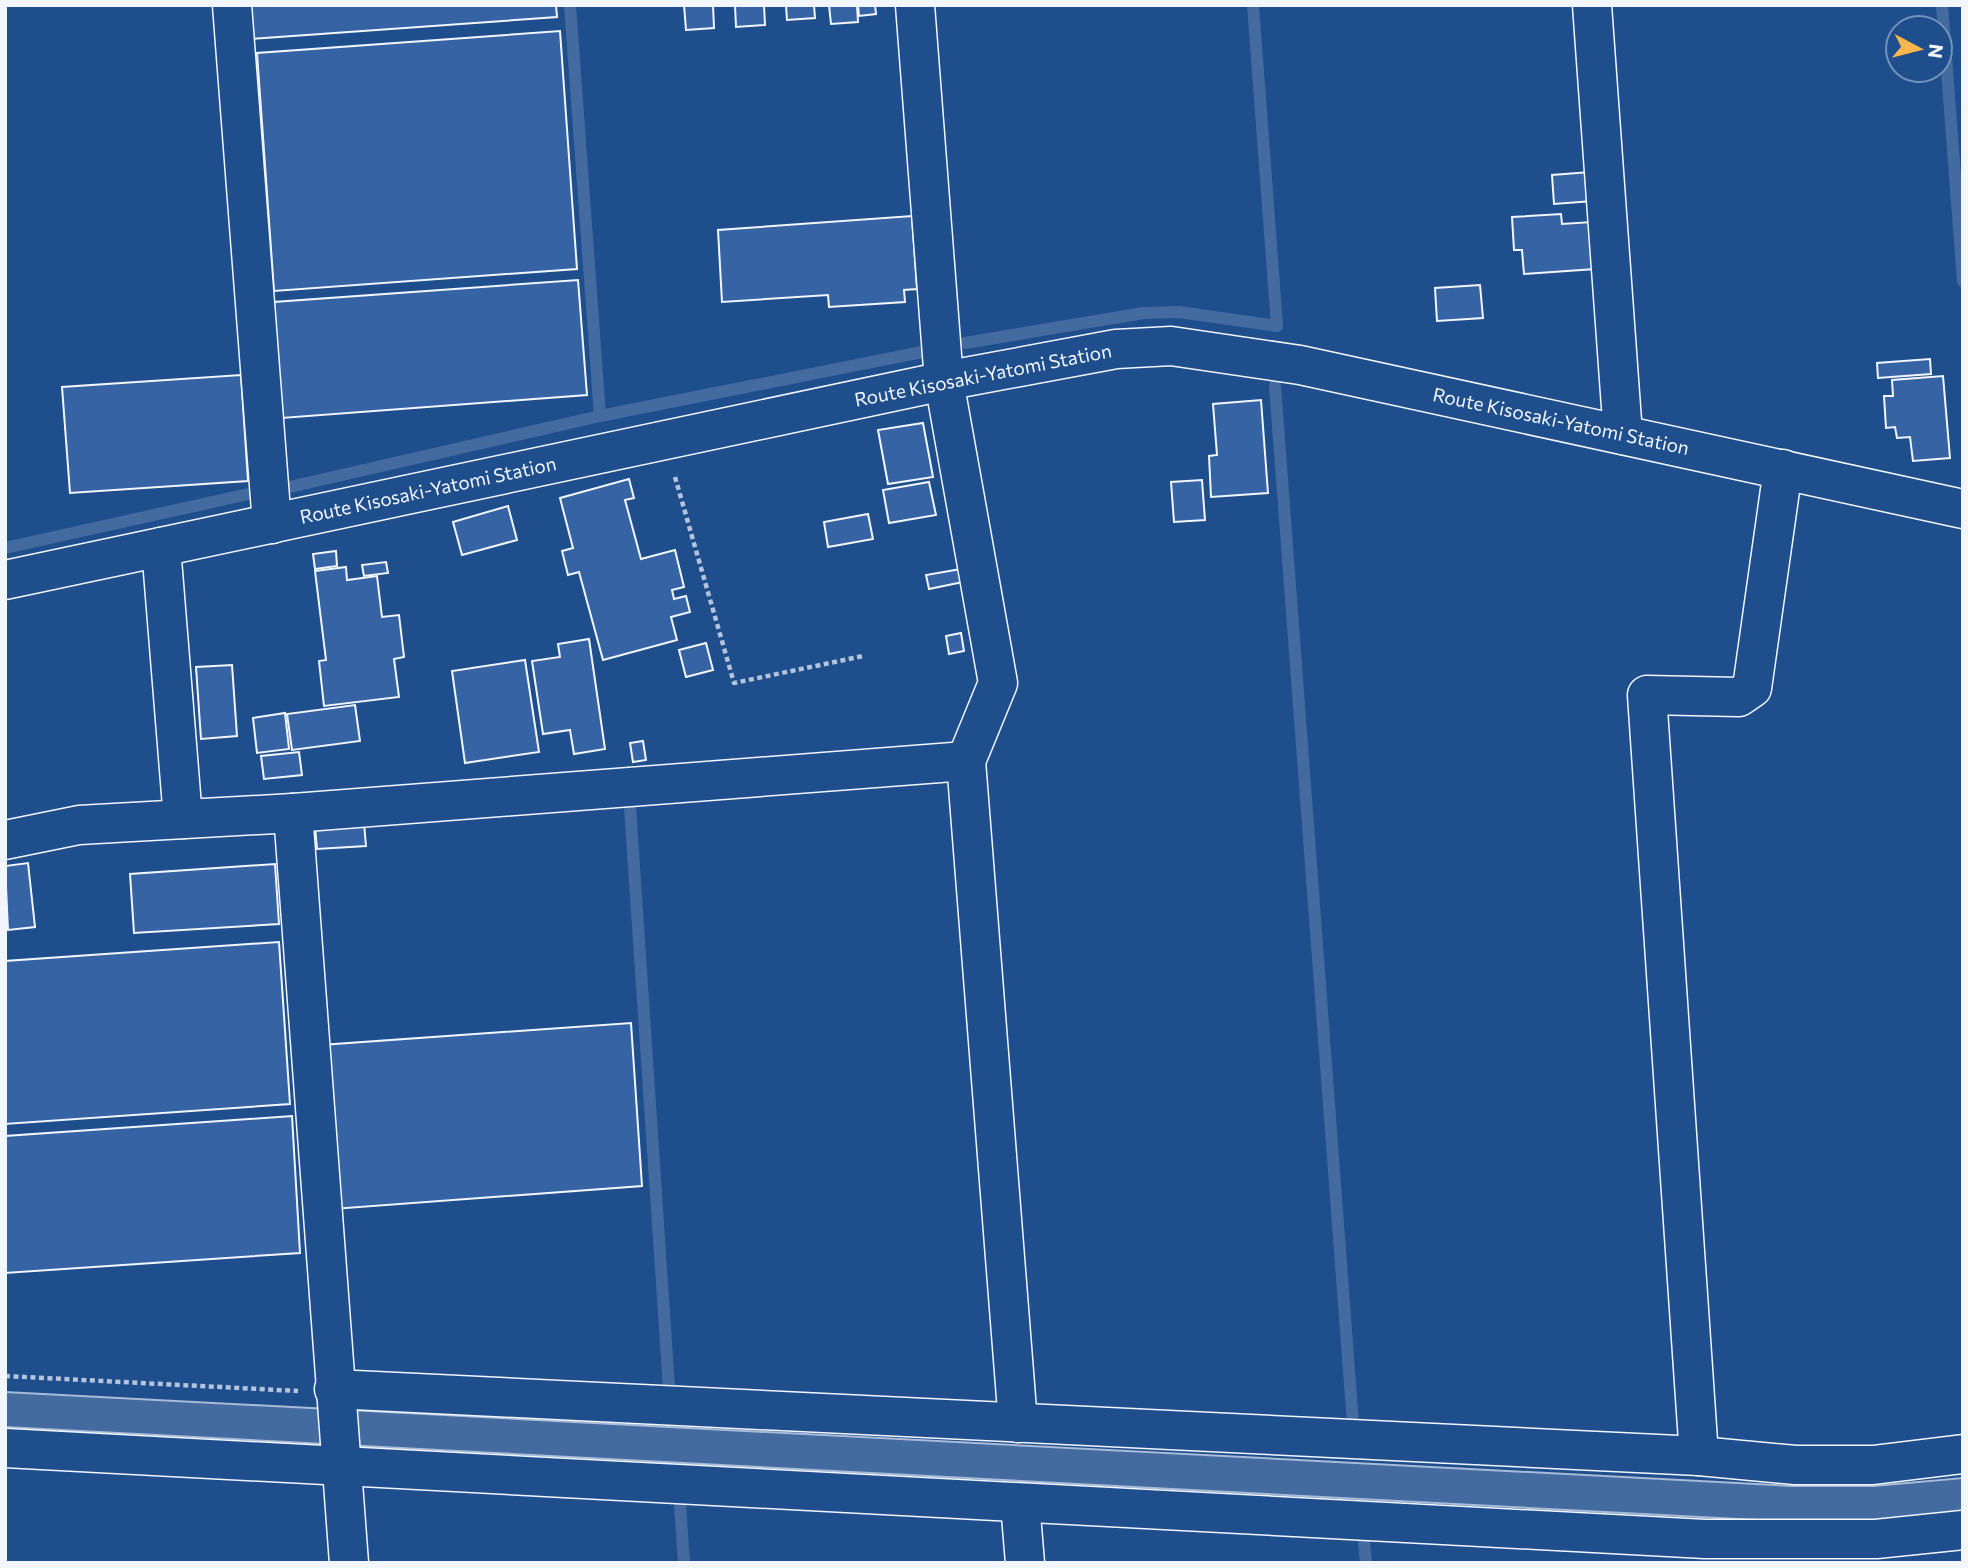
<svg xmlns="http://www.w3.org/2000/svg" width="1968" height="1568" viewBox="0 0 1968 1568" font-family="Commissioner,sans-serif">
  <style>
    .water { fill: #446ba0; stroke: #a8bbd7; stroke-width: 2 }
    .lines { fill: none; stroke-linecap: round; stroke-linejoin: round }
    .stream { stroke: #446ba0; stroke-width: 12 }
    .building { fill: #3563a3; stroke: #f2f6ff; stroke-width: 2 }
    .minor-casing { stroke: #f2f6ff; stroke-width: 41 }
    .major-casing { stroke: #f2f6ff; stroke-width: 41 }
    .path { stroke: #b3c4dc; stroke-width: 4.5; stroke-dasharray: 5 3.5; stroke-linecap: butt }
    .minor { stroke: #1f4e8c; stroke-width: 38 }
    .major { stroke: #1f4e8c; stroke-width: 38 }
    .labels { text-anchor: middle; stroke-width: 5; stroke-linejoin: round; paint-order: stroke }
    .street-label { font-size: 19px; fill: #f2f6ff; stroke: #1f4e8c }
  </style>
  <rect width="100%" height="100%" fill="#1f4e8c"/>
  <!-- water -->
  <path class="water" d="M5,1392l1788,94h80l90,-8v35l-88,8 -83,1 -1787,-95z"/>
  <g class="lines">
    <!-- stream -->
    <g class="stream">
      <path d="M570,5l30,411"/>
      <path d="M1942,5l21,276"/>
      <path d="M965,343l179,-30 35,-1 98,14 -24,-321"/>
      <path d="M1275,386l78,1038"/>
      <path d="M285,488l315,-72 322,-64"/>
      <path d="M5,548l248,-55"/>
      <path d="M630,807l39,581"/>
      <path d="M680,1505l4,58"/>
      <path d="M1364,1542l2,21"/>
    </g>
  </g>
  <!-- building -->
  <g class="building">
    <path d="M248,5h308l1,12 -306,22z"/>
    <path d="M684,5h29l1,23 -28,2z"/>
    <path d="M735,5h29l1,20 -29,2z"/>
    <path d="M786,5h28l1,13 -28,2z"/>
    <path d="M829,5h28l1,17 -27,2z"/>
    <path d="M858,5h17l1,9 -17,2z"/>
    <path d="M560,31l17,238 -303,22 -17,-238z"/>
    <path d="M1590,172l3,29 -39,3 -2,-29z"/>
    <path d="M1561,214l1,10 30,-2 3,47 -71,5 -2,-24h-8l-2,-33z"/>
    <path d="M912,216l5,73 -13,1 1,12 -76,5 -1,-12 -106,7 -4,-72z"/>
    <path d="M578,280l9,115 -305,23 -8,-116z"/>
    <path d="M1480,285l3,33 -46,3 -2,-33z"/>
    <path d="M1930,359l1,15 -53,4 -1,-15z"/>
    <path d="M241,375l7,106 -178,12 -8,-106z"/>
    <path d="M1943,376l7,82 -37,3 -3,-24 -13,1 -2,-11 -9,1 -2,-32h9l-1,-16z"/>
    <path d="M1261,400l7,93 -57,4 -2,-41 8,-1 -4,-51z"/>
    <path d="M923,423l10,54 -45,7 -10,-54z"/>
    <path d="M629,479l5,19 -9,2 16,59 34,-9 9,37 -12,3 2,9 12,-3 4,16 -19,5 6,23 -74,20 -24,-88 -11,3 -6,-24 11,-3 -13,-50z"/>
    <path d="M1202,480l3,40 -31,2 -3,-40z"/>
    <path d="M929,482l7,33 -47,8 -6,-33z"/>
    <path d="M508,506l9,34 -55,15 -9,-33z"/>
    <path d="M868,514l5,25 -45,8 -4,-25z"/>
    <path d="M336,551l1,15 -22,3 -2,-15z"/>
    <path d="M386,562l2,11 -24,3 -2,-11z"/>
    <path d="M346,567l1,13 30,-4 5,41 17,-2 5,42 -10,2 5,38 -75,9 -5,-45 7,-1 -11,-89z"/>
    <path d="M961,569l2,13 -34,7 -3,-14z"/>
    <path d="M961,633l3,18 -15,3 -3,-18z"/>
    <path d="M589,639l16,110 -31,5 -4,-24 -27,4 -11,-73 28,-4 -2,-13z"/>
    <path d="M706,643l7,27 -27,7 -7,-27z"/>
    <path d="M525,660l14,92 -74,11 -13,-92z"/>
    <path d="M232,665l5,71 -36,3 -5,-72z"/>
    <path d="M355,705l5,36 -68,9 -5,-36z"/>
    <path d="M285,713l4,36 -32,4 -4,-35z"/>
    <path d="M643,741l3,19 -13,2 -3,-19z"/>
    <path d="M299,752l3,23 -38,4 -3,-23z"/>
    <path d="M364,823l2,23 -49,3 -2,-23z"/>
    <path d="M28,863l7,64 -27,3 -3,-64z"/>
    <path d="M275,864l4,60 -145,9 -4,-59z"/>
    <path d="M279,942l11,162 -285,20v-163z"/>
    <path d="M631,1023l11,163 -309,23 -12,-164z"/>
    <path d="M292,1116l8,137 -295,20v-137z"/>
  </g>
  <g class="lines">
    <!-- minor casing -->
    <g class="minor-casing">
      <g id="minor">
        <path d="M232,5l40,519"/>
        <path d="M1592,5l31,430"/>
        <path d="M161,547l22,272"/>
        <path d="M966,761l52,662"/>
        <path d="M293,813l56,750"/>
        <path d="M5,840l74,-15 214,-12 673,-52 32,-78 -54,-302 -29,-376"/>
        <path d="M334,1389l1365,67 96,9h78l90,-11"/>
        <path d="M5,1448l1700,91h171l87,-9"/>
        <path d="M1699,1456l-52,-761 92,2 13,-9 31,-219"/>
        <path d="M1020,1503l5,60"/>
      </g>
    </g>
    <!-- major casing -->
    <g class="major-casing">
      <path id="major" d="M5,580l939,-199 172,-32 55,-3 129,19 663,144"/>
    </g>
    <!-- path -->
    <g class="path">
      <path d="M675,477l59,206 129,-27"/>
      <path d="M5,1376l293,15"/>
    </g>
    <!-- minor -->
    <use href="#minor" class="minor"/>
    <!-- major -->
    <use href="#major" class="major"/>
  </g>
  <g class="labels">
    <!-- street labels -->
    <g class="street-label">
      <text transform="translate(983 375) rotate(-11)" y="7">Route Kisosaki-Yatomi Station</text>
      <text transform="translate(1561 421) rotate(12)" y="7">Route Kisosaki-Yatomi Station</text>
      <text transform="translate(428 490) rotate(-12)" y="7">Route Kisosaki-Yatomi Station</text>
    </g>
  </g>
  <!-- border -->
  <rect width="1968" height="1568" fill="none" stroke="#f2f6ff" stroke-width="14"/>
  <!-- north arrow -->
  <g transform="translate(1919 49) rotate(97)"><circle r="33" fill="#1f4e8c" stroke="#7391ba" stroke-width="2"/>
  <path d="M0-5L12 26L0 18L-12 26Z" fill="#ffb74d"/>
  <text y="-10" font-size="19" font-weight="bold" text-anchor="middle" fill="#f2f6ff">N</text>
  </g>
</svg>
